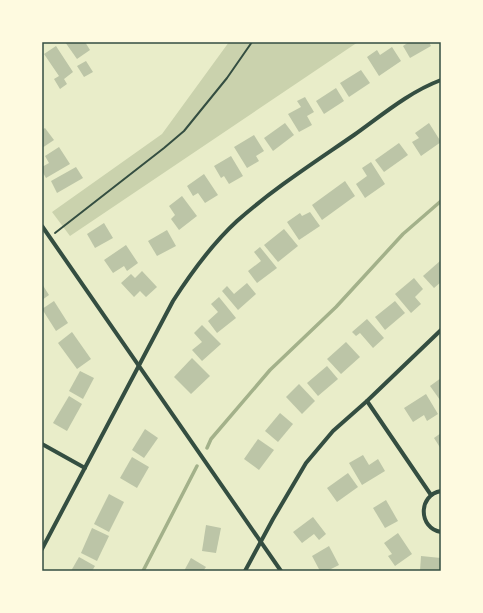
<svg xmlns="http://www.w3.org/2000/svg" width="483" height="613" viewBox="0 0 483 613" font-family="Mulish,sans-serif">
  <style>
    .green { fill: #cad2ad }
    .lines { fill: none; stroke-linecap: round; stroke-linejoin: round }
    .stream { stroke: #a3b18a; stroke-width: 3.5 }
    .building { fill: #bcc5a7 }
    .path { stroke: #344e41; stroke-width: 2 }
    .minor { stroke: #344e41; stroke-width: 4 }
    .neatline { fill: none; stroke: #344e41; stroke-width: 1.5 }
  </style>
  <rect width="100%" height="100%" fill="#e9edc9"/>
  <!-- green -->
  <path class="green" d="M229,42h129l-288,194 -18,-24 110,-78z"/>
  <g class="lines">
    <!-- stream -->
    <g class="stream">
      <path d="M207,448l4,-9 59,-69 66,-63 67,-73 38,-33"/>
      <path d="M143,571l54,-105"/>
    </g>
  </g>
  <!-- building -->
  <g class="building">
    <path d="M65,42h20l5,8 -13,9z"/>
    <path d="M409,42h20l2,4 -21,12 -7,-12z"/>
    <path d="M56,46l17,26 -9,7 3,5 -7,5 -6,-10 5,-3 -15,-22z"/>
    <path d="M392,47l9,14 -22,15 -12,-19 10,-7 3,5z"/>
    <path d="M86,61l7,11 -9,5 -7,-11z"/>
    <path d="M361,70l9,13 -21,14 -9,-14z"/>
    <path d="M336,88l8,13 -20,13 -8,-13z"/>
    <path d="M305,97l9,15 -7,4 5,9 -13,7 -11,-18 13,-7 -4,-6z"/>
    <path d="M285,123l9,12 -21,16 -9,-13z"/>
    <path d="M429,123l12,19 -20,14 -9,-14 7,-4 -4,-5z"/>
    <path d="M45,128l9,12 -12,8v-18z"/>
    <path d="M254,135l10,16 -8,5 3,5 -12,7 -13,-21z"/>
    <path d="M399,143l9,12 -24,17 -9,-12z"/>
    <path d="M59,147l11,17 -24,14 -4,-7v-4l7,-4 -4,-7z"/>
    <path d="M231,156l12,20 -14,8 -5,-8 -3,2 -7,-12z"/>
    <path d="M371,162l14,22 -20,14 -9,-14 11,-8 -5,-8z"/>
    <path d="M76,167l7,11 -26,15 -6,-12z"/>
    <path d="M204,174l14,21 -13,8 -7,-10 -5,3 -6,-10z"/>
    <path d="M345,181l10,15 -33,24 -10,-15z"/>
    <path d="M182,196l15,20 -18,14 -8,-11 4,-4 -6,-9z"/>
    <path d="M310,212l10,14 -21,14 -12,-18 13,-9 2,3z"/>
    <path d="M104,223l9,15 -18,10 -8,-14z"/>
    <path d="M284,229l14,17 -20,16 -14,-17z"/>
    <path d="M167,230l9,16 -19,10 -9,-15z"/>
    <path d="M126,245l12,18 -11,8 -3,-5 -11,7 -9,-13z"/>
    <path d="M260,247l17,21 -20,15 -9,-12 13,-10 -7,-9z"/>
    <path d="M440,261l1,21 -7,6 -11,-12z"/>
    <path d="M142,271l15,16 -11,10 -6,-6 -6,6 -13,-14 10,-9 4,4z"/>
    <path d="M414,278l9,11 -8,8 6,7 -10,9 -16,-19z"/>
    <path d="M247,283l9,11 -18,16 -16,-19 5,-5 7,8z"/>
    <path d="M42,284l7,11 -7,5z"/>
    <path d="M219,297l17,21 -19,15 -9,-12 10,-9 -7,-8z"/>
    <path d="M54,301l14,22 -12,8 -14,-22z"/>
    <path d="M395,301l10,12 -20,17 -10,-13z"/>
    <path d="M367,319l17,19 -11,10 -13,-15 -4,3 -4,-4z"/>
    <path d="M202,325l19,19 -19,17 -10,-11 10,-8 -8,-9z"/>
    <path d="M72,332l19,27 -14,10 -19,-26z"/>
    <path d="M346,342l14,15 -19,17 -14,-15z"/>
    <path d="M192,358l18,18 -19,18 -17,-17z"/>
    <path d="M327,366l11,13 -20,17 -11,-13z"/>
    <path d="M80,371l14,7 -11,21 -14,-8z"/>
    <path d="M441,378v21l-1,1 -10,-14z"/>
    <path d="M299,384l16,17 -13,13 -16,-17z"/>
    <path d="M426,394l12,20 -11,7 -3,-6 -11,7 -9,-14z"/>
    <path d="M69,396l13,8 -15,27 -14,-8z"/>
    <path d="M280,413l13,11 -15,18 -13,-11z"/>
    <path d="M145,429l13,9 -14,20 -12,-8z"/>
    <path d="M441,433v16l-7,-11z"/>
    <path d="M258,439l16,11 -15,20 -15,-11z"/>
    <path d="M363,455l6,10 9,-6 7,12 -23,14 -13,-22z"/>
    <path d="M132,457l17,10 -12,21 -17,-10z"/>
    <path d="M348,473l10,14 -21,15 -10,-14z"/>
    <path d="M109,494l15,8 -15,30 -15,-8z"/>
    <path d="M386,500l12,21 -13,7 -12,-20z"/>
    <path d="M313,517l13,17 -7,6 -5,-6 -12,9 -9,-11z"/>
    <path d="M206,525l15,3 -5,25 -14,-2z"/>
    <path d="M92,528l17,8 -12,25 -16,-8z"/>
    <path d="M398,533l14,21 -17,12 -7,-10 4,-2 -8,-11z"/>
    <path d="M329,546l10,19 -12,6h-7l-8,-15z"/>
    <path d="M421,556l20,2v13h-21z"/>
    <path d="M79,557l16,9 -3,5h-21z"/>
    <path d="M191,558l15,9 -3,4h-19z"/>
  </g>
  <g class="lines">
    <!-- path -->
    <path class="path" d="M55,233l109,-85 20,-17 43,-53 25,-36"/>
    <!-- minor -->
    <g class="minor">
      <path d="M42,226l239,345"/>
      <path d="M367,401l64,94"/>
      <path d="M42,444l43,24"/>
      <path d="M441,491c-23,4 -23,37 0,41"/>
      <path d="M42,549l131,-248c18,-28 39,-57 64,-80 36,-32 78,-59 117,-86 28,-20 55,-43 87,-55"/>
      <path d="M245,571l28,-52 33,-56 27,-32 34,-30 74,-71"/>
    </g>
  </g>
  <!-- border -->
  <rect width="483" height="613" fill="none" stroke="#fefae0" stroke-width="86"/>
  <rect x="43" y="43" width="397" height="527" class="neatline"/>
</svg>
